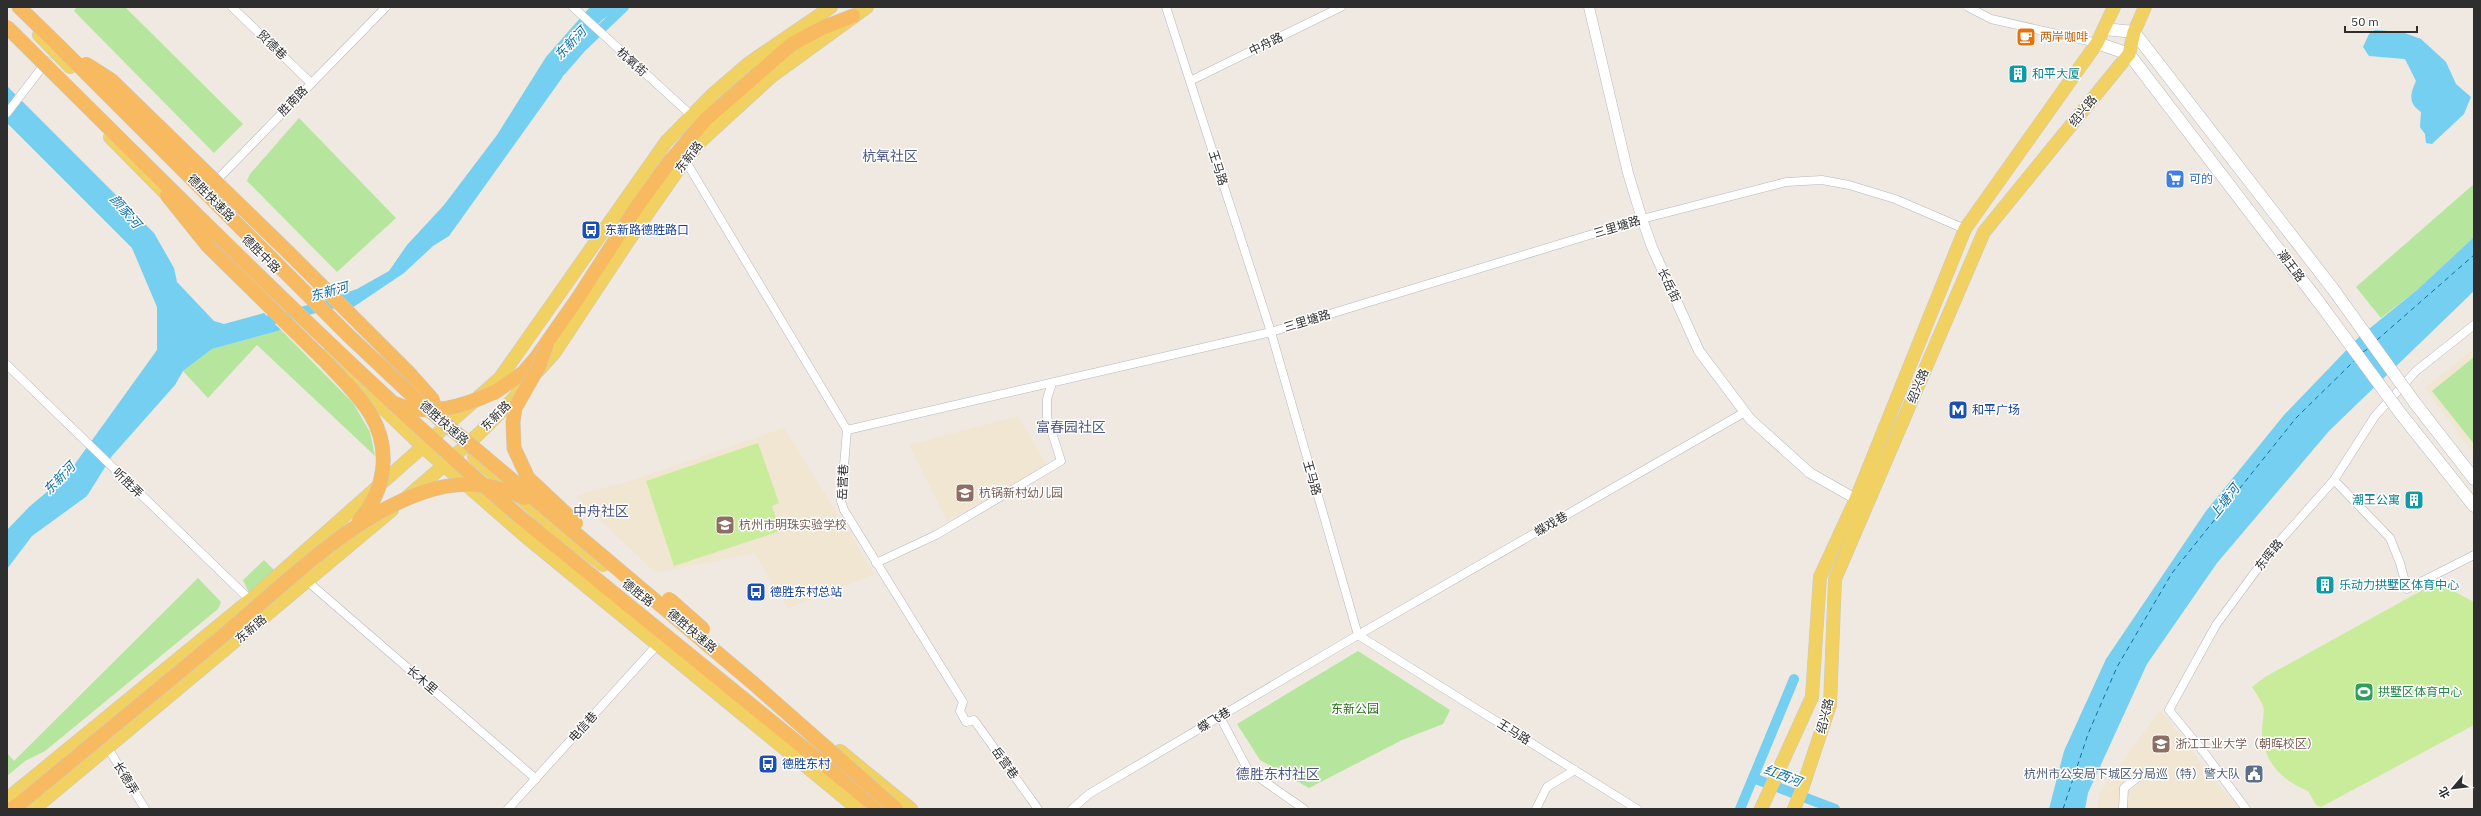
<svg xmlns="http://www.w3.org/2000/svg" width="2481" height="816" viewBox="0 0 2481 816" font-family="'IBM Plex Sans','Noto Sans SC',sans-serif">
  <style>
    .education { fill: #f0e6d1 }
    .green { fill: #b6e59e }
    .pitch { fill: #c9ec9a }
    .water { fill: #75cff0 }
    .lines { fill: none; stroke-linecap: round; stroke-linejoin: round }
    .canal { stroke: #75cff0; stroke-width: 10 }
    .ferry { stroke: #0d6fa3; stroke-width: 1; stroke-dasharray: 5 4; stroke-linecap: butt }
    .minor-casing { stroke: #b4b7c1; stroke-width: 9 }
    .tertiary-casing { stroke: #b4b7c1; stroke-width: 11 }
    .secondary-casing { stroke: #b4b7c1; stroke-width: 13 }
    .primary-casing { stroke: #c9c9c9; stroke-width: 14 }
    .trunk-casing { stroke: #c9c9c9; stroke-width: 15 }
    .minor { stroke: #fff; stroke-width: 8 }
    .tertiary { stroke: #fff; stroke-width: 10 }
    .secondary { stroke: #fff; stroke-width: 12 }
    .primary { stroke: #f2d163; stroke-width: 13 }
    .trunk { stroke: #f8ba60; stroke-width: 14 }
    .secondary-bridge-casing { stroke: #b4b7c1; stroke-width: 13; stroke-linecap: butt }
    .trunk-bridge-casing { stroke: #c9c9c9; stroke-width: 15; stroke-linecap: butt }
    .secondary-bridge { stroke: #fff; stroke-width: 12 }
    .trunk-bridge { stroke: #f8ba60; stroke-width: 14 }
    .labels { text-anchor: middle; stroke-width: 3; stroke-linejoin: round; paint-order: stroke }
    .food-label { font-size: 12px; fill: #c56008; stroke: #fff; text-anchor: start }
    .street-label { font-size: 12px; fill: #2e2e2e; stroke: #fff }
    .culture-label { font-size: 12px; fill: #0d838f; stroke: #fff; text-anchor: start }
    .shop-label { font-size: 12px; fill: #366cbe; stroke: #fff; text-anchor: start }
    .transit-label { font-size: 12px; fill: #164399; stroke: #fff; text-anchor: start }
    .education-label { font-size: 12px; fill: #785e54; stroke: #fff; text-anchor: start }
    .leisure-label { font-size: 12px; fill: #27864d; stroke: #fff; text-anchor: start }
    .park-label { font-size: 12px; fill: #2c6e1b; stroke: #fff }
    .service-label { font-size: 12px; fill: #4e5e75; stroke: #fff; text-anchor: end }
    .water-label { font-size: 13px; font-style: italic; fill: #0d6fa3; stroke: #fff }
    .quarter-label { font-size: 14px; fill: #4d5680; stroke: #fff }
  </style>
  <rect width="100%" height="100%" fill="#efe9e1"/>
  <!-- education -->
  <g class="education">
    <path d="M2474,349v105l-49,-66z"/>
    <path d="M1018,416l29,50 -100,55 -38,-76z"/>
    <path d="M784,428l91,146 -87,34 -34,-55 -98,20 -81,-77 52,-14z"/>
    <path d="M2160,710l52,67 28,32h-143l3,-16z"/>
  </g>
  <!-- green -->
  <g class="green">
    <path d="M77,7h48l118,117 -29,29 -140,-142z"/>
    <path d="M299,118l97,100 -59,54 -90,-91 3,-7z"/>
    <path d="M2474,184v53l-57,53 -36,28 -25,-31z"/>
    <path d="M281,330l72,73 17,29 5,24 -118,-111 -49,53 -25,-27 29,-22z"/>
    <path d="M2474,357v87l-42,-53z"/>
    <path d="M264,560l11,11 -26,22 -6,-13z"/>
    <path d="M198,578l23,24 -3,7 -173,142 -20,10 -18,15v-23l7,8z"/>
    <path d="M1358,651l92,59 -7,14 -41,16 -93,48 -49,-28 -23,-36z"/>
  </g>
  <!-- pitch -->
  <g class="pitch">
    <path d="M758,443l21,60 -7,3 8,25 -106,35 -28,-85z"/>
    <path d="M2437,582l37,20v123l-153,82 -5,-2 -8,-14c-27,-10 -45,-31 -46,-60 0,-7 3,-19 1,-25 -3,-7 -7,-13 -11,-19l13,-10z"/>
  </g>
  <!-- water -->
  <g class="water">
    <path d="M590,7h31l-19,13 -30,32 -10,26 -113,158 -16,10 -29,27 -52,35 -12,-13 17,-6 32,-18 18,-26 37,-40 53,-70 49,-78z"/>
    <path d="M2375,30l27,2 19,7 25,23 10,22 15,13 -7,17 -32,30 -6,-1 -1,-9 -5,-7 1,-15c-13,-9 -11,-18 -5,-31l-11,-22 -36,-3 -6,-9 6,-13z"/>
    <path d="M7,86l147,147 20,35 3,14 37,39 10,3 40,-11 17,17 -69,19 -29,22 -8,14 -63,71 -25,40 -55,40 -25,33v-39l22,-23 38,-32 90,-125v-43l-25,-59 -125,-125z"/>
    <path d="M2474,237v54l-145,140 -112,132 -70,101 -59,129 -3,16h-36l15,-58 42,-92 100,-148 78,-96 75,-78 58,-47z"/>
  </g>
  <g class="lines">
    <!-- canal -->
    <g class="canal">
      <path d="M561,71l20,-23 43,-41"/>
      <path d="M258,323l85,-22"/>
      <path d="M1753,778l41,-99"/>
      <path d="M1740,809l13,-31 82,31"/>
    </g>
    <!-- ferry -->
    <g class="ferry">
      <path d="M2377,340l97,-85"/>
      <path d="M2363,352l6,-4"/>
      <path d="M2063,809l25,-75 29,-67 55,-94 124,-155 59,-58"/>
    </g>
    <!-- minor casing -->
    <g class="minor-casing">
      <g id="minor">
        <path d="M232,7l79,76"/>
        <path d="M573,7l119,109"/>
        <path d="M1166,7l105,325 87,303 279,174"/>
        <path d="M1968,7l23,12 106,24"/>
        <path d="M1190,81l151,-74"/>
        <path d="M7,113l40,-52"/>
        <path d="M685,160l162,270 -6,71 3,9 119,192 -3,9 6,11 8,-2 64,89"/>
        <path d="M213,184l173,-177"/>
        <path d="M7,365l243,235"/>
        <path d="M847,430l424,-98 371,-113 144,-37 36,-2 27,5 46,14 70,30"/>
        <path d="M2334,480l56,58 10,25 7,26 67,-34"/>
        <path d="M876,563l60,-28 125,-74 -14,-44v-18l5,-16"/>
        <path d="M307,581l229,198"/>
        <path d="M1220,717l28,53 56,39"/>
        <path d="M108,748l37,61"/>
        <path d="M508,809l150,-165"/>
        <path d="M1072,809l17,-15 269,-159 387,-223"/>
        <path d="M1536,809l11,-22 28,-17"/>
        <path d="M2123,809l1,-21 18,-14"/>
        <path d="M2246,809l-40,-54 -37,-45 47,-85 53,-72 65,-73 41,-64 41,-45 58,-46"/>
      </g>
    </g>
    <!-- tertiary casing -->
    <g class="tertiary-casing">
      <path id="tertiary" d="M1589,7l39,166 14,46 10,28 47,104 51,68 60,54 46,26"/>
    </g>
    <!-- secondary casing -->
    <g class="secondary-casing">
      <g id="secondary">
        <path d="M2104,29l30,3 199,257"/>
        <path d="M2097,43l32,11 192,251"/>
        <path d="M2415,403l59,76"/>
        <path d="M2401,414l73,92"/>
      </g>
    </g>
    <!-- primary casing -->
    <g class="primary-casing">
      <g id="primary">
        <path d="M39,35l31,32"/>
        <path d="M110,137l65,66"/>
        <path d="M328,355l96,93 101,88 333,273"/>
        <path d="M538,371l17,-19 72,-109 58,-83 18,-21 69,-63 95,-69"/>
        <path d="M474,457l80,70 49,38"/>
        <path d="M407,497c40,-34 80,-68 115,-108"/>
        <path d="M840,751l71,58"/>
        <path d="M7,799l243,-199 250,-222 166,-236 47,-48 36,-31 82,-56"/>
        <path d="M34,809l358,-299"/>
        <path d="M1761,809l51,-112 8,-120 36,-78 109,-270 132,-186 17,-36"/>
        <path d="M1794,809l8,-20 28,-84 5,-126 149,-347 145,-178 5,-22 11,-25"/>
      </g>
    </g>
    <!-- trunk casing -->
    <g class="trunk-casing">
      <g id="trunk">
        <path d="M19,7l40,39"/>
        <path d="M208,246l119,117"/>
        <path d="M290,254l118,118 24,27 7,20"/>
        <path d="M495,392l28,-19 13,-15 42,-60 60,-93 33,-45 35,-41 86,-75 30,-16 31,-12"/>
        <path d="M520,517l359,292"/>
        <path d="M11,809l12,-8"/>
      </g>
    </g>
    <!-- minor -->
    <use href="#minor" class="minor"/>
    <!-- tertiary -->
    <use href="#tertiary" class="tertiary"/>
    <!-- secondary -->
    <use href="#secondary" class="secondary"/>
    <!-- primary -->
    <use href="#primary" class="primary"/>
    <!-- trunk -->
    <use href="#trunk" class="trunk"/>
    <!-- secondary-bridge casing -->
    <g class="secondary-bridge-casing">
      <g id="secondary-bridge">
        <path d="M2333,289l82,114"/>
        <path d="M2321,305l80,109"/>
      </g>
    </g>
    <!-- trunk-bridge casing -->
    <g class="trunk-bridge-casing">
      <g id="trunk-bridge">
        <path d="M7,27c168,166 334,335 513,490"/>
        <path d="M59,46l289,289 68,64 337,284 143,126"/>
        <path d="M86,64l25,16 179,174"/>
        <path d="M167,195l41,51"/>
        <path d="M547,343l-8,23 -24,42 -2,14 1,26 14,30 48,45"/>
        <path d="M327,363c15,16 33,33 44,52 20,34 15,76 -12,105"/>
        <path d="M394,403c33,15 70,3 101,-11"/>
        <path d="M669,599l34,30"/>
        <path d="M23,801c70,-58 140,-115 209,-173 57,-48 120,-112 192,-136 35,-12 67,-10 101,6"/>
      </g>
    </g>
    <!-- secondary-bridge -->
    <use href="#secondary-bridge" class="secondary-bridge"/>
    <!-- trunk-bridge -->
    <use href="#trunk-bridge" class="trunk-bridge"/>
  </g>
  <!-- icons -->
  <defs>
    <g id="cafe-square" transform="scale(1)"><rect x="-9" y="-9" width="18" height="18" rx="4" fill="#e8710a" stroke="#fff"/><path d="M-5.5-4.5H6V0H3Q3 3.5 0 3.5H-2.5Q-5.5 3.5-5.5 0ZM3-3.2v2h1.7v-2ZM-6 4.5H4V6H-6Z" fill="#fff"/></g>
    <g id="building-square" transform="scale(1)"><rect x="-9" y="-9" width="18" height="18" rx="4" fill="#0f9aa8" stroke="#fff"/><path d="M-4-6H4V6H1V3H-1V6H-4ZM-2.5-4.3h1.7v1.8h-1.7ZM.8-4.3h1.7v1.8H.8ZM-2.5-1h1.7V.8h-1.7ZM.8-1h1.7V.8H.8Z" fill="#fff"/></g>
    <g id="supermarket-square" transform="scale(1)"><rect x="-9" y="-9" width="18" height="18" rx="4" fill="#3f7fe0" stroke="#fff"/><path d="M-6-5.5h2.5l.6 2H6L4.5 2H-2.5L-4.4-4H-6ZM-1.5 3.2a1.3 1.3 0 1 0 .1 0ZM3 3.2a1.3 1.3 0 1 0 .1 0Z" fill="#fff"/></g>
    <g id="bus-square" transform="scale(1)"><rect x="-9" y="-9" width="18" height="18" rx="4" fill="#1a4fb4" stroke="#fff"/><path d="M-5-6H5V4H4V6H2V4H-2V6H-4V4H-5ZM-3.5-4V0h7V-4ZM-3.5 1.2v1.5H-2V1.2ZM2 1.2v1.5H3.5V1.2Z" fill="#fff"/></g>
    <g id="metro-square" transform="scale(1)"><rect x="-9" y="-9" width="18" height="18" rx="4" fill="#1a4fb4" stroke="#fff"/><path d="M-5.5 5V-5H-3L0 0L3-5H5.5V5H3V-.5L0 4L-3-.5V5Z" fill="#fff"/></g>
    <g id="school-square" transform="scale(1)"><rect x="-9" y="-9" width="18" height="18" rx="4" fill="#8d6e63" stroke="#fff"/><path d="M0-5L7-2L0 1L-7-2ZM-4 1L0 2.5L4 1V4Q0 6-4 4Z" fill="#fff"/></g>
    <g id="stadium-square" transform="scale(1)"><rect x="-9" y="-9" width="18" height="18" rx="4" fill="#2e9e5b" stroke="#fff"/><path d="M0-5a6.5 5 0 1 0 0 10a6.5 5 0 1 0 0-10ZM-3.5-1.8h7v3.6h-7Z" fill="#fff"/></g>
    <g id="university-square" transform="scale(1)"><rect x="-9" y="-9" width="18" height="18" rx="4" fill="#8d6e63" stroke="#fff"/><path d="M0-5L7-2L0 1L-7-2ZM-4 1L0 2.5L4 1V4Q0 6-4 4Z" fill="#fff"/></g>
    <g id="civic-square" transform="scale(1)"><rect x="-9" y="-9" width="18" height="18" rx="4" fill="#5c6f8a" stroke="#fff"/><path d="M-.6-6.5H3V-4.5H.6V-3L4-1V1h2V6H-6V1h2V-1L-.6-3ZM-1.2 2.5V6h2.4V2.5Z" fill="#fff"/></g>
  </defs>
  <g fill-rule="evenodd">
    <use href="#cafe-square" x="2026" y="37"/>
    <use href="#building-square" x="2018" y="74"/>
    <use href="#supermarket-square" x="2175" y="179"/>
    <use href="#bus-square" x="591" y="230"/>
    <use href="#metro-square" x="1958" y="410"/>
    <use href="#school-square" x="965" y="493"/>
    <use href="#building-square" x="2414" y="500"/>
    <use href="#school-square" x="725" y="525"/>
    <use href="#building-square" x="2325" y="585"/>
    <use href="#bus-square" x="756" y="592"/>
    <use href="#stadium-square" x="2364" y="692"/>
    <use href="#university-square" x="2161" y="744"/>
    <use href="#bus-square" x="768" y="764"/>
    <use href="#civic-square" x="2254" y="774"/>
  </g>
  <g class="labels">
    <!-- food labels -->
    <g class="food-label">
      <text x="2040" y="41">两岸咖啡</text>
    </g>
    <!-- street labels -->
    <g class="street-label">
      <text transform="translate(1266 44) rotate(-26)" y="4">中舟路</text>
      <text transform="translate(272 45) rotate(44)" y="4">贸德巷</text>
      <text transform="translate(632 62) rotate(42)" y="4">杭氧街</text>
      <text transform="translate(293 101) rotate(-46)" y="4">胜南路</text>
      <text transform="translate(2083 111) rotate(-51)" y="4">绍兴路</text>
      <text transform="translate(689 157) rotate(-52)" y="4">东新路</text>
      <text transform="translate(1218 168) rotate(72)" y="4">王马路</text>
      <text transform="translate(211 198) rotate(45)" y="4">德胜快速路</text>
      <text transform="translate(1617 227) rotate(-17)" y="4">三里塘路</text>
      <text transform="translate(261 254) rotate(45)" y="4">德胜中路</text>
      <text transform="translate(2291 266) rotate(53)" y="4">潮王路</text>
      <text transform="translate(1669 285) rotate(65)" y="4">长岳街</text>
      <text transform="translate(1307 321) rotate(-17)" y="4">三里塘路</text>
      <text transform="translate(1918 386) rotate(-67)" y="4">绍兴路</text>
      <text transform="translate(496 416) rotate(-45)" y="4">东新路</text>
      <text transform="translate(444 423) rotate(41)" y="4">德胜快速路</text>
      <text transform="translate(1312 478) rotate(74)" y="4">王马路</text>
      <text transform="translate(843 482) rotate(-88)" y="4">岳营巷</text>
      <text transform="translate(128 483) rotate(44)" y="4">听胜弄</text>
      <text transform="translate(1551 524) rotate(-30)" y="4">蝶戏巷</text>
      <text transform="translate(2269 555) rotate(-51)" y="4">东晖路</text>
      <text transform="translate(638 593) rotate(38)" y="4">德胜路</text>
      <text transform="translate(251 629) rotate(-40)" y="4">东新路</text>
      <text transform="translate(692 631) rotate(40)" y="4">德胜快速路</text>
      <text transform="translate(422 680) rotate(41)" y="4">长木里</text>
      <text transform="translate(1825 716) rotate(-76)" y="4">绍兴路</text>
      <text transform="translate(1214 720) rotate(-31)" y="4">蝶飞巷</text>
      <text transform="translate(583 727) rotate(-48)" y="4">电信巷</text>
      <text transform="translate(1514 732) rotate(32)" y="4">王马路</text>
      <text transform="translate(1005 763) rotate(54)" y="4">岳营巷</text>
      <text transform="translate(126 778) rotate(59)" y="4">长德弄</text>
    </g>
    <!-- culture labels -->
    <g class="culture-label">
      <text x="2032" y="78">和平大厦</text>
      <text x="2400" y="504" text-anchor="end">潮王公寓</text>
      <text x="2339" y="589">乐动力拱墅区体育中心</text>
    </g>
    <!-- shop labels -->
    <g class="shop-label">
      <text x="2189" y="183">可的</text>
    </g>
    <!-- transit labels -->
    <g class="transit-label">
      <text x="605" y="234">东新路德胜路口</text>
      <text x="1972" y="414">和平广场</text>
      <text x="770" y="596">德胜东村总站</text>
      <text x="782" y="768">德胜东村</text>
    </g>
    <!-- education labels -->
    <g class="education-label">
      <text x="979" y="497">杭锅新村幼儿园</text>
      <text x="739" y="529">杭州市明珠实验学校</text>
      <text x="2175" y="748">浙江工业大学（朝晖校区）</text>
    </g>
    <!-- leisure labels -->
    <g class="leisure-label">
      <text x="2378" y="696">拱墅区体育中心</text>
    </g>
    <!-- park labels -->
    <g class="park-label">
      <text x="1355" y="713">东新公园</text>
    </g>
    <!-- service labels -->
    <g class="service-label">
      <text x="2240" y="778">杭州市公安局下城区分局巡（特）警大队</text>
    </g>
    <!-- water labels -->
    <g class="water-label">
      <text transform="translate(570 43) rotate(-46)" y="5">东新河</text>
      <text transform="translate(126 211) rotate(49)" y="5">颜家河</text>
      <text transform="translate(329 291) rotate(-15)" y="5">东新河</text>
      <text transform="translate(59 478) rotate(-46)" y="5">东新河</text>
      <text transform="translate(2224 501) rotate(-52)" y="5">上塘河</text>
      <text transform="translate(1783 775) rotate(21)" y="5">红西河</text>
    </g>
    <!-- quarter labels -->
    <g class="quarter-label">
      <text x="890" y="161">杭氧社区</text>
      <text x="1071" y="432">富春园社区</text>
      <text x="601" y="516">中舟社区</text>
      <text x="1278" y="779">德胜东村社区</text>
    </g>
  </g>
  <!-- border -->
  <rect width="2481" height="816" fill="none" stroke="#2e2e2e" stroke-width="16"/>
  <!-- north arrow -->
  <g transform="translate(2453 788) rotate(242)" stroke="#ffffff" stroke-width="3" paint-order="stroke">
  <path d="M0-3L7 15L0 10L-7 15Z" fill="#2e2e2e"/>
  <text y="-6" font-size="11" font-weight="bold" text-anchor="middle" fill="#2e2e2e">北</text>
  </g>
  <!-- scale -->
  <path d="M2345 26v6h72v-6" fill="none" stroke="#2e2e2e" stroke-width="2"/>
  <text x="2351" y="26" font-size="12" fill="#2e2e2e" stroke="#ffffff" stroke-width="3" paint-order="stroke">50 m</text>
</svg>
